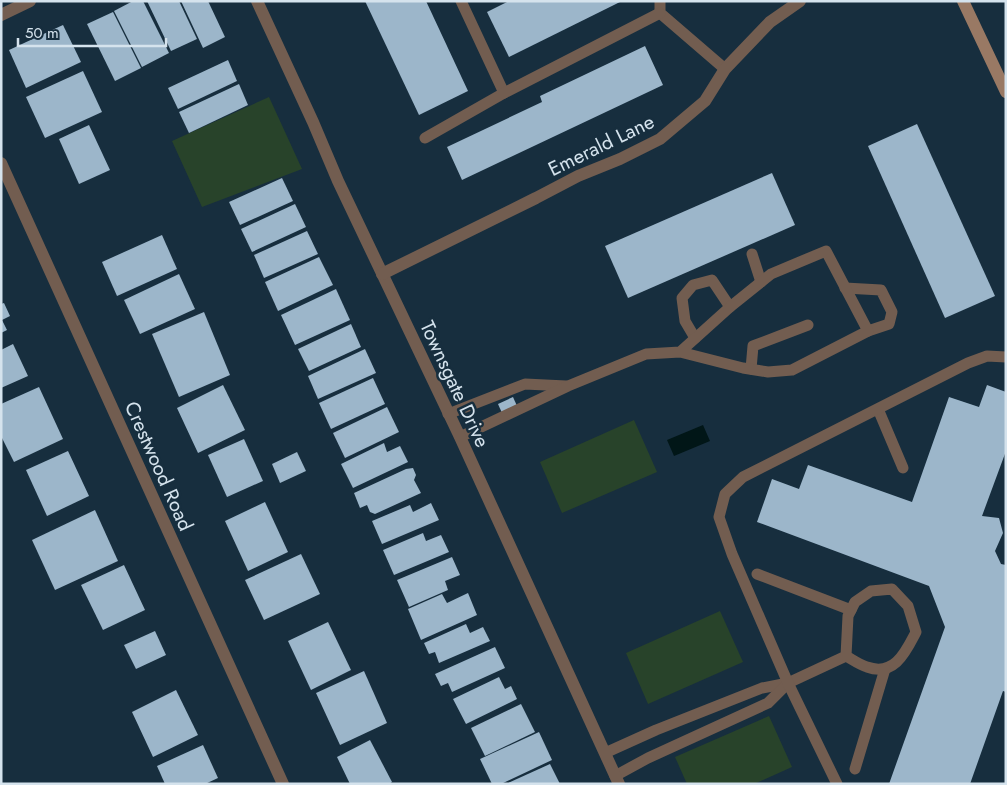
<svg xmlns="http://www.w3.org/2000/svg" width="1007" height="785" viewBox="0 0 1007 785" font-family="Jost,sans-serif">
  <style>
    .green { fill: #28432a }
    .water { fill: #011617 }
    .building { fill: #9cb6ca }
    .lines { fill: none; stroke-linecap: round; stroke-linejoin: round }
    .lane { stroke: #725d50; stroke-width: 11 }
    .street { stroke: #725d50; stroke-width: 12 }
    .secondary { stroke: #997964; stroke-width: 12 }
    .labels { text-anchor: middle; stroke-width: 5; stroke-linejoin: round; paint-order: stroke }
    .street-label { font-size: 20px; fill: #d5e3ed; stroke: #172e3e }
  </style>
  <rect width="100%" height="100%" fill="#172e3e"/>
  <!-- green -->
  <g class="green">
    <path d="M269,97l33,72 -100,38 -30,-66z"/>
    <path d="M634,420l23,52 -95,41 -22,-51z"/>
    <path d="M720,611l23,51 -95,42 -22,-51z"/>
    <path d="M769,716l23,51 -38,17h-67l-12,-27z"/>
  </g>
  <!-- water -->
  <path class="water" d="M703,425l7,16 -36,15 -7,-16z"/>
  <!-- building -->
  <g class="building">
    <path d="M133,1h10l26,52 -27,14 -28,-56z"/>
    <path d="M147,1h32l18,38 -26,12z"/>
    <path d="M181,1h27l17,36 -22,11z"/>
    <path d="M365,1h61l42,90 -49,24z"/>
    <path d="M509,1h113l-113,56 -22,-45z"/>
    <path d="M113,12l28,56 -26,13 -28,-57z"/>
    <path d="M63,25l18,37 -55,26 -17,-38z"/>
    <path d="M645,46l18,39 -201,95 -15,-33 95,-45 -2,-6z"/>
    <path d="M228,60l9,21 -59,28 -10,-21z"/>
    <path d="M83,71l19,41 -57,26 -19,-41z"/>
    <path d="M239,84l9,21 -59,28 -10,-21z"/>
    <path d="M917,124l78,172 -50,22 -77,-172z"/>
    <path d="M89,125l21,45 -31,14 -20,-45z"/>
    <path d="M772,173l23,52 -167,73 -23,-52z"/>
    <path d="M282,178l11,23 -53,24 -11,-23z"/>
    <path d="M295,204l11,23 -54,25 -11,-23z"/>
    <path d="M307,231l11,23 -54,24 -10,-23z"/>
    <path d="M162,235l15,34 -60,27 -15,-34z"/>
    <path d="M319,257l14,28 -55,26 -13,-29z"/>
    <path d="M179,274l16,35 -55,25 -16,-34z"/>
    <path d="M336,289l14,31 -55,25 -14,-30z"/>
    <path d="M4,303l6,13 -8,4 5,10 -6,3v-29z"/>
    <path d="M204,312l26,63 -51,22 -27,-63z"/>
    <path d="M351,324l10,23 -52,24 -11,-22z"/>
    <path d="M13,344l15,32 -27,12v-38z"/>
    <path d="M365,349l11,24 -58,26 -10,-23z"/>
    <path d="M373,378l12,26 -54,25 -12,-26z"/>
    <path d="M223,385l22,45 -47,23 -21,-45z"/>
    <path d="M987,385l19,7v59l-24,65 17,2 4,15 -8,18 6,13 5,1v127l-3,-1 -33,93h-81l56,-157 -16,-41 -172,-64 15,-43 27,10 9,-24 104,37 37,-105 30,10z"/>
    <path d="M39,387l24,52 -49,23 -13,-26v-32z"/>
    <path d="M513,397l4,9 -15,7 -4,-9z"/>
    <path d="M387,407l12,25 -54,26 -12,-25z"/>
    <path d="M244,439l19,42 -36,16 -19,-42z"/>
    <path d="M384,443l3,9 13,-6 8,16 -55,26 -12,-24z"/>
    <path d="M68,451l21,45 -42,20 -21,-46z"/>
    <path d="M297,452l9,19 -26,12 -8,-19z"/>
    <path d="M413,468l3,7 -2,5 7,13 -46,21 -5,-2 -3,-7 -7,3 -6,-15 52,-24z"/>
    <path d="M265,502l23,50 -40,19 -23,-50z"/>
    <path d="M431,503l8,17 -57,24 -10,-23 38,-16 3,7z"/>
    <path d="M95,510l23,51 -63,29 -23,-50z"/>
    <path d="M423,533l3,8 15,-6 8,17 -55,23 -11,-25z"/>
    <path d="M301,554l19,40 -56,26 -19,-40z"/>
    <path d="M452,557l8,18 -15,6 3,9 -39,17 -12,-27z"/>
    <path d="M124,565l21,45 -42,20 -22,-45z"/>
    <path d="M468,593l9,22 -56,25 -13,-31 34,-15 5,9z"/>
    <path d="M328,622l23,48 -40,20 -23,-49z"/>
    <path d="M466,624l4,9 13,-6 7,14 -51,22 -4,-11 -6,2 -5,-11z"/>
    <path d="M155,631l11,24 -30,14 -12,-24z"/>
    <path d="M495,647l10,21 -53,24 -4,-9 -7,3 -6,-12z"/>
    <path d="M364,671l23,52 -47,22 -24,-52z"/>
    <path d="M499,677l6,12 6,-3 6,13 -51,25 -13,-25z"/>
    <path d="M176,690l22,45 -45,22 -21,-45z"/>
    <path d="M521,704l14,28 -50,24 -14,-28z"/>
    <path d="M539,732l13,28 -51,24h-9l-12,-25z"/>
    <path d="M370,740l22,42 -3,2h-39l-13,-27z"/>
    <path d="M203,745l15,33 -13,6h-40l-8,-18z"/>
    <path d="M550,764l10,20h-54z"/>
  </g>
  <g class="lines">
    <!-- lane -->
    <g class="lane">
      <path d="M461,1l43,92"/>
      <path d="M660,1v12l65,56"/>
      <path d="M425,138l79,-45 156,-80"/>
      <path d="M752,254l9,28"/>
      <path d="M845,288l36,2 11,22 -3,12 -21,7"/>
      <path d="M695,338l-10,-17 -3,-23 11,-13 19,-5 18,27"/>
      <path d="M751,369l2,-23 55,-21"/>
      <path d="M878,409l25,59"/>
      <path d="M448,414l77,-30 41,2"/>
      <path d="M460,437l108,-51 78,-32 34,-2 63,16 25,4 24,-2 76,-39 -42,-80 -55,23 -41,33 -50,45"/>
      <path d="M757,574l94,36"/>
      <path d="M605,753l51,-23 106,-42 26,-5 58,-27c7,4 14,9 21,11 28,10 39,-16 49,-35l-8,-26 -16,-17 -21,2 -16,11 -7,14 -2,40"/>
      <path d="M855,769l30,-100"/>
      <path d="M615,776l33,-18 120,-55 20,-20"/>
      <path d="M837,784l-49,-101 -56,-129 -13,-37 6,-23 18,-17 225,-114 19,-7 19,1"/>
    </g>
    <!-- street -->
    <g class="street">
      <path d="M257,1l56,121 25,59 122,256 159,347"/>
      <path d="M1,15l29,-14"/>
      <path d="M1,163l282,621"/>
      <path d="M382,274l154,-76 42,-22 42,-17 40,-20 45,-38 20,-32 45,-47 30,-21"/>
    </g>
    <!-- secondary -->
    <path class="secondary" d="M963,1l43,91"/>
  </g>
  <g class="labels">
    <!-- street labels -->
    <g class="street-label">
      <text transform="translate(601 145) rotate(-26)" y="7">Emerald Lane</text>
      <text transform="translate(455 384) rotate(65)" y="7">Townsgate Drive</text>
      <text transform="translate(159 466) rotate(66)" y="7">Crestwood Road</text>
    </g>
  </g>
  <!-- border -->
  <rect width="1007" height="785" fill="none" stroke="#d5e3ed" stroke-width="5"/>
  <!-- scale -->
  <path d="M18 38v8h148v-8" fill="none" stroke="#d5e3ed" stroke-width="2.5"/>
  <text x="25" y="38" font-size="15" fill="#d5e3ed" stroke="#172e3e" stroke-width="4" paint-order="stroke">50 m</text>
</svg>
